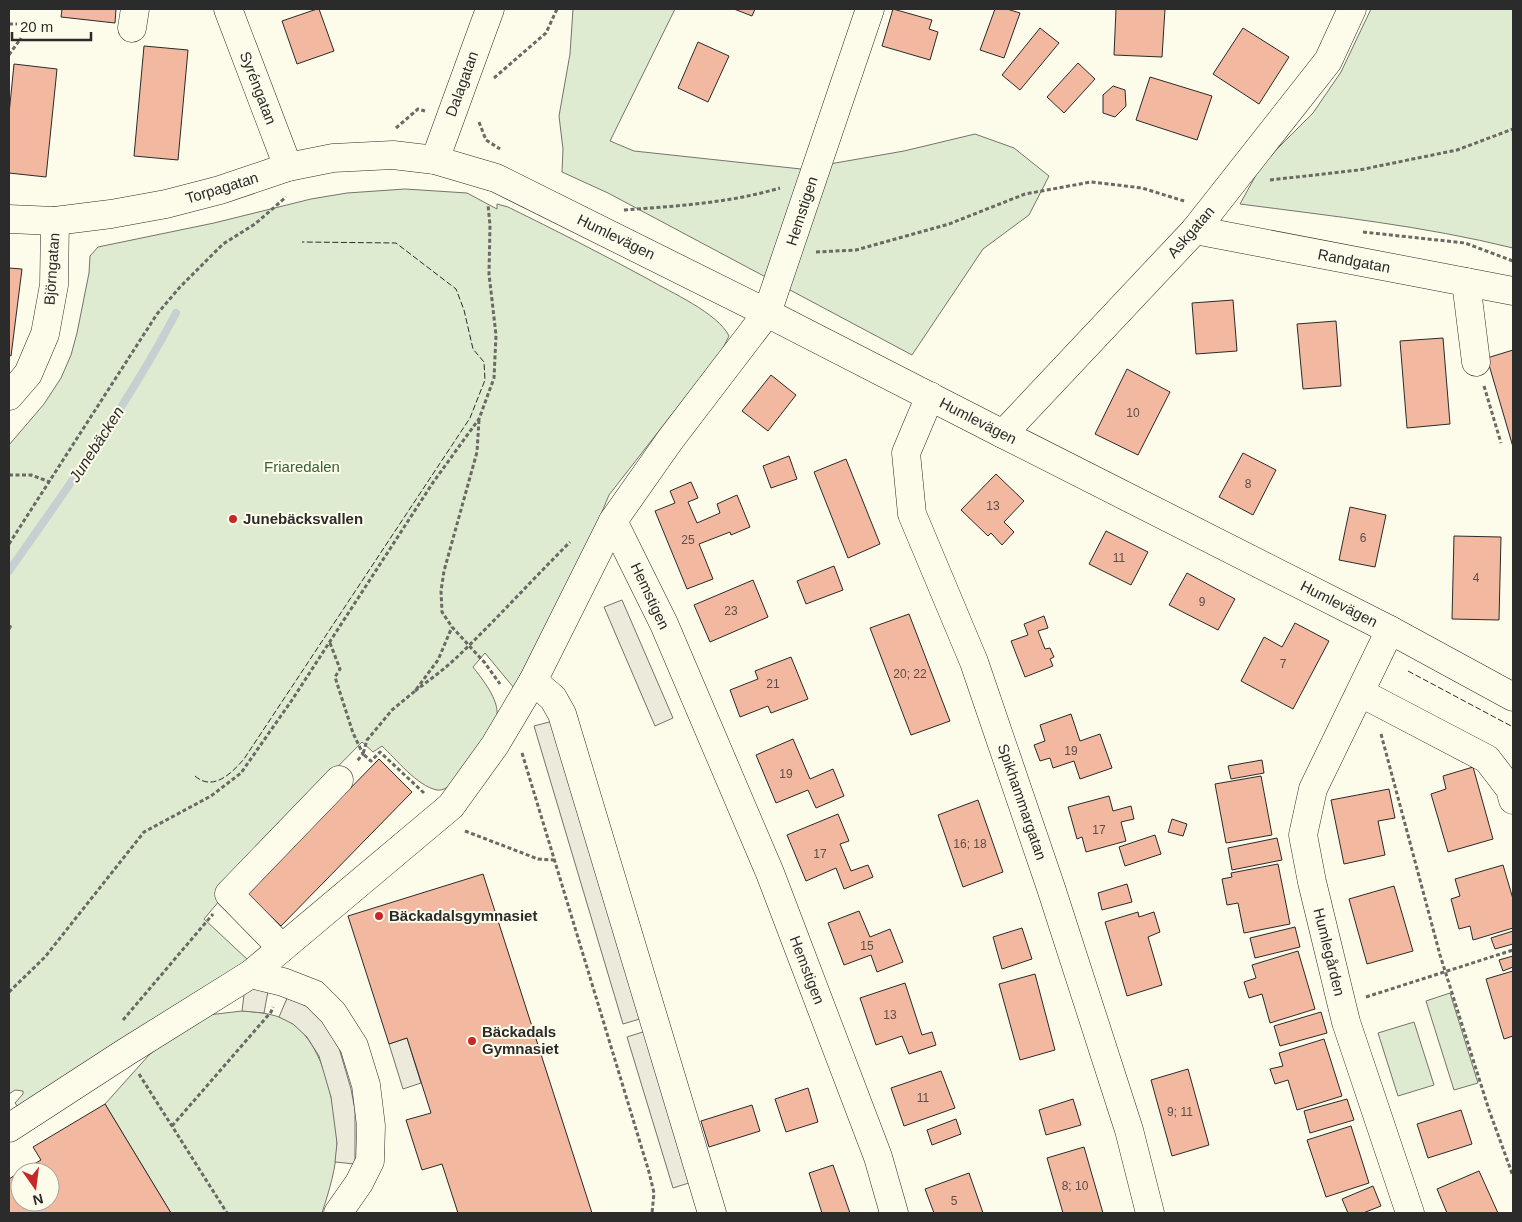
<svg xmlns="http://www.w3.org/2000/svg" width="1522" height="1222" viewBox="0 0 1522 1222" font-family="Arial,sans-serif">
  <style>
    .green { fill: #deebd1; stroke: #74746e }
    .parking { fill: #eceadb; stroke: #74746e }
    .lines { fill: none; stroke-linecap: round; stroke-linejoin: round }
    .stream { stroke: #c7d0d0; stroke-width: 8 }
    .building { fill: #f2b8a0; stroke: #2b2b2b }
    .minor-casing { stroke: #2b2b2b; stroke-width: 29 }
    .path { stroke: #6a6964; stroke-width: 3; stroke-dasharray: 4 2.5; stroke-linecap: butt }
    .minor { stroke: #fdfbea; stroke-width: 28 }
    .fence { stroke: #2b2b2b; stroke-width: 1; stroke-dasharray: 6 2.5; stroke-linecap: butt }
    .poi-dot { fill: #c62828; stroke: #fdfbea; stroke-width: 2 }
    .labels { text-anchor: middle; stroke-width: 4; stroke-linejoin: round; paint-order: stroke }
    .number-label { font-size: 12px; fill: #5d4e48 }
    .street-label { font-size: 15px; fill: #2b2b2b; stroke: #fdfbea }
    .park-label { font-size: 15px; fill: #34623c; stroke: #fdfbea }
    .poi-label { font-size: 15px; font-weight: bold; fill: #2b2b2b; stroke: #fdfbea; text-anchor: start }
    .water-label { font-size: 16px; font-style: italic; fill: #2b2b2b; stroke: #fdfbea }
  </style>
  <rect width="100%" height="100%" fill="#fdfbea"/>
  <!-- green -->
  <g class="green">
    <path d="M573,9h102l-65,132 24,10 167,18 103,-18 71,-17 39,14 35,28 -20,39 -46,34 -71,106 -304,-162 -46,-21 1,-23 -4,-33 11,-62z"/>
    <path d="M1371,9h142v239c-89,-22 -181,-32 -273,-44l22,-40 51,-51 28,-41z"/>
    <path d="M405,189l62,4 30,16v-5l11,3c47,23 94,47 140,72 22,13 70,34 81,57l-7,14 -113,145 -10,24 -85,169 -29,-35 -12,14c9,12 26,32 24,49 -2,12 -35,53 -43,66 -5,4 -10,9 -17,8 -20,-4 -41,-31 -55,-44l-9,6 -11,-10 -60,61 -98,116 43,40 -1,7 -228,141 -3,-4 8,-9v-3l-8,-1 -6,4v-649l35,-41 17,-26 10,-23 6,-22 12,-60 1,-17 8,-9 116,-24 97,-24 36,-6z"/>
    <path d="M1450,993l28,90 -24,7 -28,-89z"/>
    <path d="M242,1011c17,1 37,3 51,13 32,23 42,81 44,118 0,24 -8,49 -15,71h-151l-66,-109 44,-49 24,-19 35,-21z"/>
    <path d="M1414,1022l20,63 -36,11 -20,-63z"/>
  </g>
  <!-- parking -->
  <g class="parking">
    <path d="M622,600l51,118 -18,8 -51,-119z"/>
    <path d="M553,721l90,297 -20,6 -89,-298z"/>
    <path d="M245,987l23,4 -4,22 -22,-2z"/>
    <path d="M288,996l23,13 17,18 11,21 12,41 4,21v54l-20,-2 2,-19 -6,-46 -12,-41 -12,-19 -14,-13 -14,-7z"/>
    <path d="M646,1031l46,151 -19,6 -46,-151z"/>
    <path d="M407,1038l14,45 -18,6 -14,-45z"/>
  </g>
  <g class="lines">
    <!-- stream -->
    <path class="stream" d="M9,571c59,-84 119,-167 167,-258"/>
  </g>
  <!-- building -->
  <g class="building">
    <path d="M62,9h54l-1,14 -54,-6z"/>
    <path d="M317,9h2l15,42 -37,13 -15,-43z"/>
    <path d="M734,9h21l-3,7z"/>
    <path d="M893,9l39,11 -3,9 9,3 -8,28 -48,-14z"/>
    <path d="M995,9h12l13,4 -16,45 -24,-8z"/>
    <path d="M1116,9h49l-3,48 -48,-2z"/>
    <path d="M1040,28l19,15 -39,47 -18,-15z"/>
    <path d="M1243,28l46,29 -30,47 -46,-30z"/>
    <path d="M698,42l31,14 -21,46 -30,-14z"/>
    <path d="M144,46l44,4 -10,110 -44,-4z"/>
    <path d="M1078,63l17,16 -31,34 -17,-16z"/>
    <path d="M14,64l43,5 -11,108 -37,-4v-59z"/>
    <path d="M1150,77l62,19 -15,44 -61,-20z"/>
    <path d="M1113,86l12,4 1,16 -11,11 -12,-4v-18z"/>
    <path d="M9,268l13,1 -11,87 -2,-1z"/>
    <path d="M1233,300l4,51 -41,3 -4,-51z"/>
    <path d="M1336,321l5,65 -38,3 -6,-65z"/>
    <path d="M1443,338l7,86 -43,4 -7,-87z"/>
    <path d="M1513,350v97l-26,-89z"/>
    <path d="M1127,369l43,23 -32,63 -43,-21z"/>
    <path d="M771,375l25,20 -28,36 -26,-20z"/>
    <path d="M1243,453l33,17 -23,45 -34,-18z"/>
    <path d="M789,456l8,23 -26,9 -8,-22z"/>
    <path d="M846,459l34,85 -32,14 -34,-86z"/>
    <path d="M996,474l28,27 -20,21 10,10 -12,13 -11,-12 -3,3 -27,-26z"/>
    <path d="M691,482l7,16 -10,4 9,21 23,-10 -3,-9 20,-9 13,32 -19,8 -1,-3 -31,12 14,35 -26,10 -32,-78 20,-8 -5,-12z"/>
    <path d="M1350,507l36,8 -11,52 -36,-7z"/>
    <path d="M1106,531l42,21 -17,33 -42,-21z"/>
    <path d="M1454,536l47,1 -2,83 -47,-1z"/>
    <path d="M834,566l9,24 -37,14 -9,-23z"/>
    <path d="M1187,573l48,26 -17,31 -49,-25z"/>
    <path d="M753,580l15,37 -58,25 -16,-37z"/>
    <path d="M909,614l41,107 -39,14 -41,-107z"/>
    <path d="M1044,616l4,12 -10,3 7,18 5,-1 4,9 -4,2 3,7 -28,11 -14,-36 17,-6 -4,-11z"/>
    <path d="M1295,623l34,18 -36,68 -52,-28 23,-44 18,10z"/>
    <path d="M791,657l17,42 -37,14 -3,-7 -28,11 -10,-27 28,-11 -3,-8z"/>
    <path d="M1071,714l9,27 20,-7 12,34 -32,11 -6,-18 -21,7 -3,-10 -10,3 -6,-16 11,-4 -5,-16z"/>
    <path d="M793,739l17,40 23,-10 11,27 -28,12 -8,-18 -32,13 -20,-48z"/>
    <path d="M379,759l33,33 -131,134 -34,-32z"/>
    <path d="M1262,760l2,13 -33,6 -3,-13z"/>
    <path d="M1473,767l20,72 -45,13 -17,-58 15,-5 -3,-13z"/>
    <path d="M1261,776l11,59 -46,8 -11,-59z"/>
    <path d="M1389,789l6,29 -17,3 7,34 -41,9 -13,-64z"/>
    <path d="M1109,796l4,15 18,-5 3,13 -13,3 5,19 -40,11 -4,-15 -5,2 -9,-32z"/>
    <path d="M978,800l25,72 -40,15 -25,-72z"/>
    <path d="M838,814l11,27 -9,3 11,27 17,-6 5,12 -29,12 -8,-21 -30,13 -19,-46z"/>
    <path d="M1172,819l15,5 -4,12 -15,-4z"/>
    <path d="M1155,835l6,19 -36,12 -6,-19z"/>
    <path d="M1277,838l5,22 -50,10 -4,-22z"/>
    <path d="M1278,864l12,60 -46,9 -6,-30 -11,2 -5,-26 10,-2 -1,-4z"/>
    <path d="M1503,865l10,34v29l-40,12 -3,-14 -11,3 -8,-30 9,-3 -5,-17z"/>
    <path d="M483,874l109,339h-134l-16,-49 -20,6 -16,-50 25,-7 -24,-75 -18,6 -41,-128z"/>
    <path d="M1127,884l5,18 -30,8 -4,-17z"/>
    <path d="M1394,886l19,65 -46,13 -18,-65z"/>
    <path d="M859,911l11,26 20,-8 13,33 -26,10 -6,-17 -27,10 -16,-42z"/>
    <path d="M1138,912l1,5 15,-5 6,20 -12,5 14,48 -35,11 -22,-74z"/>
    <path d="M1295,927l5,20 -45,11 -5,-20z"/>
    <path d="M1022,928l10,31 -30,10 -9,-32z"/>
    <path d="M1513,931v13l-18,5 -4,-11z"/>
    <path d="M1298,951l17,58 -45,14 -8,-29 -13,4 -5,-16 12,-4 -4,-13z"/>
    <path d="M1513,956v11l-10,4 -4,-11z"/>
    <path d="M1513,971v65l-9,3 -18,-60z"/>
    <path d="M1035,974l20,76 -35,10 -21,-76z"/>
    <path d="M905,983l17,52 10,-3 4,13 -27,9 -7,-18 -26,9 -16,-47z"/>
    <path d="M1321,1012l6,21 -47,13 -6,-20z"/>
    <path d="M1324,1039l18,57 -45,14 -9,-30 -13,4 -5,-15 13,-3 -4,-13z"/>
    <path d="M1188,1069l21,76 -37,11 -21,-76z"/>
    <path d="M941,1071l14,37 -51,18 -13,-38z"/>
    <path d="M808,1088l10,34 -32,10 -11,-33z"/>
    <path d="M1073,1099l8,26 -35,10 -7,-25z"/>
    <path d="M1347,1099l7,21 -44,13 -6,-22z"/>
    <path d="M105,1104l66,109h-162v-34l11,-7v30h30v-30h-30l21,-12 -8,-13z"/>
    <path d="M752,1105l8,26 -51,16 -8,-26z"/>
    <path d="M1461,1110l11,34 -44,14 -11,-34z"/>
    <path d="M956,1119l5,15 -29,11 -5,-15z"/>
    <path d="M1351,1126l18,57 -43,14 -19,-57z"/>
    <path d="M1084,1147l19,66h-40l-16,-55z"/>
    <path d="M833,1165l17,48h-28l-13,-40z"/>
    <path d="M1479,1171l19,42h-51l-10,-24z"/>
    <path d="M969,1173l14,40h-49l-9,-24z"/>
    <path d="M1373,1186l8,20 -18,7h-15l-6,-14z"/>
  </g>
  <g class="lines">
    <!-- minor casing -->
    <g class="minor-casing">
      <g id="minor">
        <path d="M228,9l60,158"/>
        <path d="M870,9l-103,304 -97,127 -57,81 51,103 106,249 108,284 16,56"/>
        <path d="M132,28l3,-19"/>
        <path d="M435,160l55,-151"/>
        <path d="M9,219l46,2 56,-7 55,-10 54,-14 68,-23 45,-9 60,-3 42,5 61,18 271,135 236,121 387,196 123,67"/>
        <path d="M1195,230l318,61"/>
        <path d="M1466,282l10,80"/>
        <path d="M9,396l19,-22 17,-40 9,-49 1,-64"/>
        <path d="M930,396l-24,57 6,61 62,148 77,226 78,242 21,83"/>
        <path d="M1003,434l192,-204 133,-169 24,-52"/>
        <path d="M1390,630l-77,159 -10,46 9,47 34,140 64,191"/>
        <path d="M533,681l20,17 9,16 150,499"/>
        <path d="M1361,693l126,66 23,30 3,11"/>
        <path d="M282,948l-53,-54 110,-114"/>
        <path d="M251,974l32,8 31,12 19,19 21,33 12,39 5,41 -1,35 -11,22 -21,30"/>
        <path d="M9,1128l117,-76 125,-78 200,-168 44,-61 38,-64 80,-160"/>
      </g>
    </g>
    <!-- path -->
    <g class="path">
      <path d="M9,24h8"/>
      <path d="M9,55l12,-17"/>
      <path d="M494,78l52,-45 11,-24"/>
      <path d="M479,122l7,18 14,9"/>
      <path d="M396,128l22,-19 7,2"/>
      <path d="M1270,180l89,-10 98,-20 56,-21"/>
      <path d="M624,210c53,-4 105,-7 156,-22"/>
      <path d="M1363,232l102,11 48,18"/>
      <path d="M816,252l40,-2 93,-26 76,-30 66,-12 51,6 42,13"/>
      <path d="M1484,386l17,57"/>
      <path d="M479,420l-2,32 -33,119 -3,20 1,21 10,15 33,36 15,21"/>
      <path d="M9,475h22l19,7"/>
      <path d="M9,544l148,-230 23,-27 43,-43 32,-20 31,-27"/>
      <path d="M9,629l2,-4"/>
      <path d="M330,643l10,26 -5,8 18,56 10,21 -6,7"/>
      <path d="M415,691c13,-10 27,-20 39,-31 40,-38 77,-79 116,-118"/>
      <path d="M1381,734l59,221 49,155 24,66"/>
      <path d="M522,753l127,419 5,21 -2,20"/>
      <path d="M424,793l-44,-41 -9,9 -8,-7 4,-14 25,-30 23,-19 23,-31 14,-33"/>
      <path d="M465,831l73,28 16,1"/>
      <path d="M9,992l36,-35 99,-125 67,-36 30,-23 51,-73 142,-219 45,-62 15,-41 2,-43 -7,-61 1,-49 -2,-20"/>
      <path d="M1366,997l147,-47"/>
      <path d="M123,1020l90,-106"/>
      <path d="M139,1074l88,139"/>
      <path d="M172,1126l99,-114 2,-5"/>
    </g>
    <!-- minor -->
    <use href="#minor" class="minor"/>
    <!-- fence -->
    <g class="fence">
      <path d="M1408,671l105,56"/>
      <path d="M195,776c18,16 37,-3 49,-17l226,-341 15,-38 -1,-18 -11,-13 -9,-39 -8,-21 -60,-46 -94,-1"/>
    </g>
  </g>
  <!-- markers -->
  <g class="poi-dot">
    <circle cx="233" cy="519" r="5"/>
    <circle cx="379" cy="916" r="5"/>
    <circle cx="472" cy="1041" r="5"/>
  </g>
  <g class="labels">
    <!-- number labels -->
    <g class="number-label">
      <text x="1133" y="417">10</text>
      <text x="1248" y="488">8</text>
      <text x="993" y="510">13</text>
      <text x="1363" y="542">6</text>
      <text x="688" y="544">25</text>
      <text x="1119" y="562">11</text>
      <text x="1476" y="582">4</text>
      <text x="1202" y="606">9</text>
      <text x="731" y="615">23</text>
      <text x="1283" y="668">7</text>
      <text x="910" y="678">20; 22</text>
      <text x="773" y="688">21</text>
      <text x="1071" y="755">19</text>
      <text x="786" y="778">19</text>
      <text x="1099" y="834">17</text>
      <text x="970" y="848">16; 18</text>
      <text x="820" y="858">17</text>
      <text x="867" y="950">15</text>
      <text x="890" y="1019">13</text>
      <text x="923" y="1102">11</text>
      <text x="1180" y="1116">9; 11</text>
      <text x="1075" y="1190">8; 10</text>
      <text x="954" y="1205">5</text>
    </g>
    <!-- street labels -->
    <g class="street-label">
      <text transform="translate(462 84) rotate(-70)" y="5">Dalagatan</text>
      <text transform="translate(258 88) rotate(69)" y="5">Syréngatan</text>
      <text transform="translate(222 188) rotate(-17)" y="5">Torpagatan</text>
      <text transform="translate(802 211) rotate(-72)" y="5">Hemstigen</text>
      <text transform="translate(1191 232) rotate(-49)" y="5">Askgatan</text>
      <text transform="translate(616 237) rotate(26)" y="5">Humlevägen</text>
      <text transform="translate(1354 261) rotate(11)" y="5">Randgatan</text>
      <text transform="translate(52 269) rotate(-86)" y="5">Björngatan</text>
      <text transform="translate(978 421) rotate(27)" y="5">Humlevägen</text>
      <text transform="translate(650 596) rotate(65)" y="5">Hemstigen</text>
      <text transform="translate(1339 604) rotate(27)" y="5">Humlevägen</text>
      <text transform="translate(1022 802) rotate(71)" y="5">Spikhammargatan</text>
      <text transform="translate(1329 952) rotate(76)" y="5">Humlegården</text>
      <text transform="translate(807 970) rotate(69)" y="5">Hemstigen</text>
    </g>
    <!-- park labels -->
    <g class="park-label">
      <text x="302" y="472">Friaredalen</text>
    </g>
    <!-- poi labels -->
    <g class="poi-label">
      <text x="243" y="524">Junebäcksvallen</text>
      <text x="389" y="921">Bäckadalsgymnasiet</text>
      <text x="482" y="1037">Bäckadals<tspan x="482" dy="17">Gymnasiet</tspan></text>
    </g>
    <!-- water labels -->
    <g class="water-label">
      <text transform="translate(96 444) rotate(-57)" y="6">Junebäcken</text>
    </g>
  </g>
  <!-- border -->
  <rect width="1522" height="1222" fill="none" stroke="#2b2b2b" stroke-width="20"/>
  <!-- north arrow -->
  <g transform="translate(35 1187) rotate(166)"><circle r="24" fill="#fdfbea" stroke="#a9a89e"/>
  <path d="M0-4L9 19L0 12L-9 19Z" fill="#c62828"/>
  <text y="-8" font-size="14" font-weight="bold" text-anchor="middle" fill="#2b2b2b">N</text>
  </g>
  <!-- scale -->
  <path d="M12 32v8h79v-8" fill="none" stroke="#2b2b2b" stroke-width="2.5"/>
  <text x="20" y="32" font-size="15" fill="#2b2b2b" stroke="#fdfbea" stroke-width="4" paint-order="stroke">20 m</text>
</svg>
